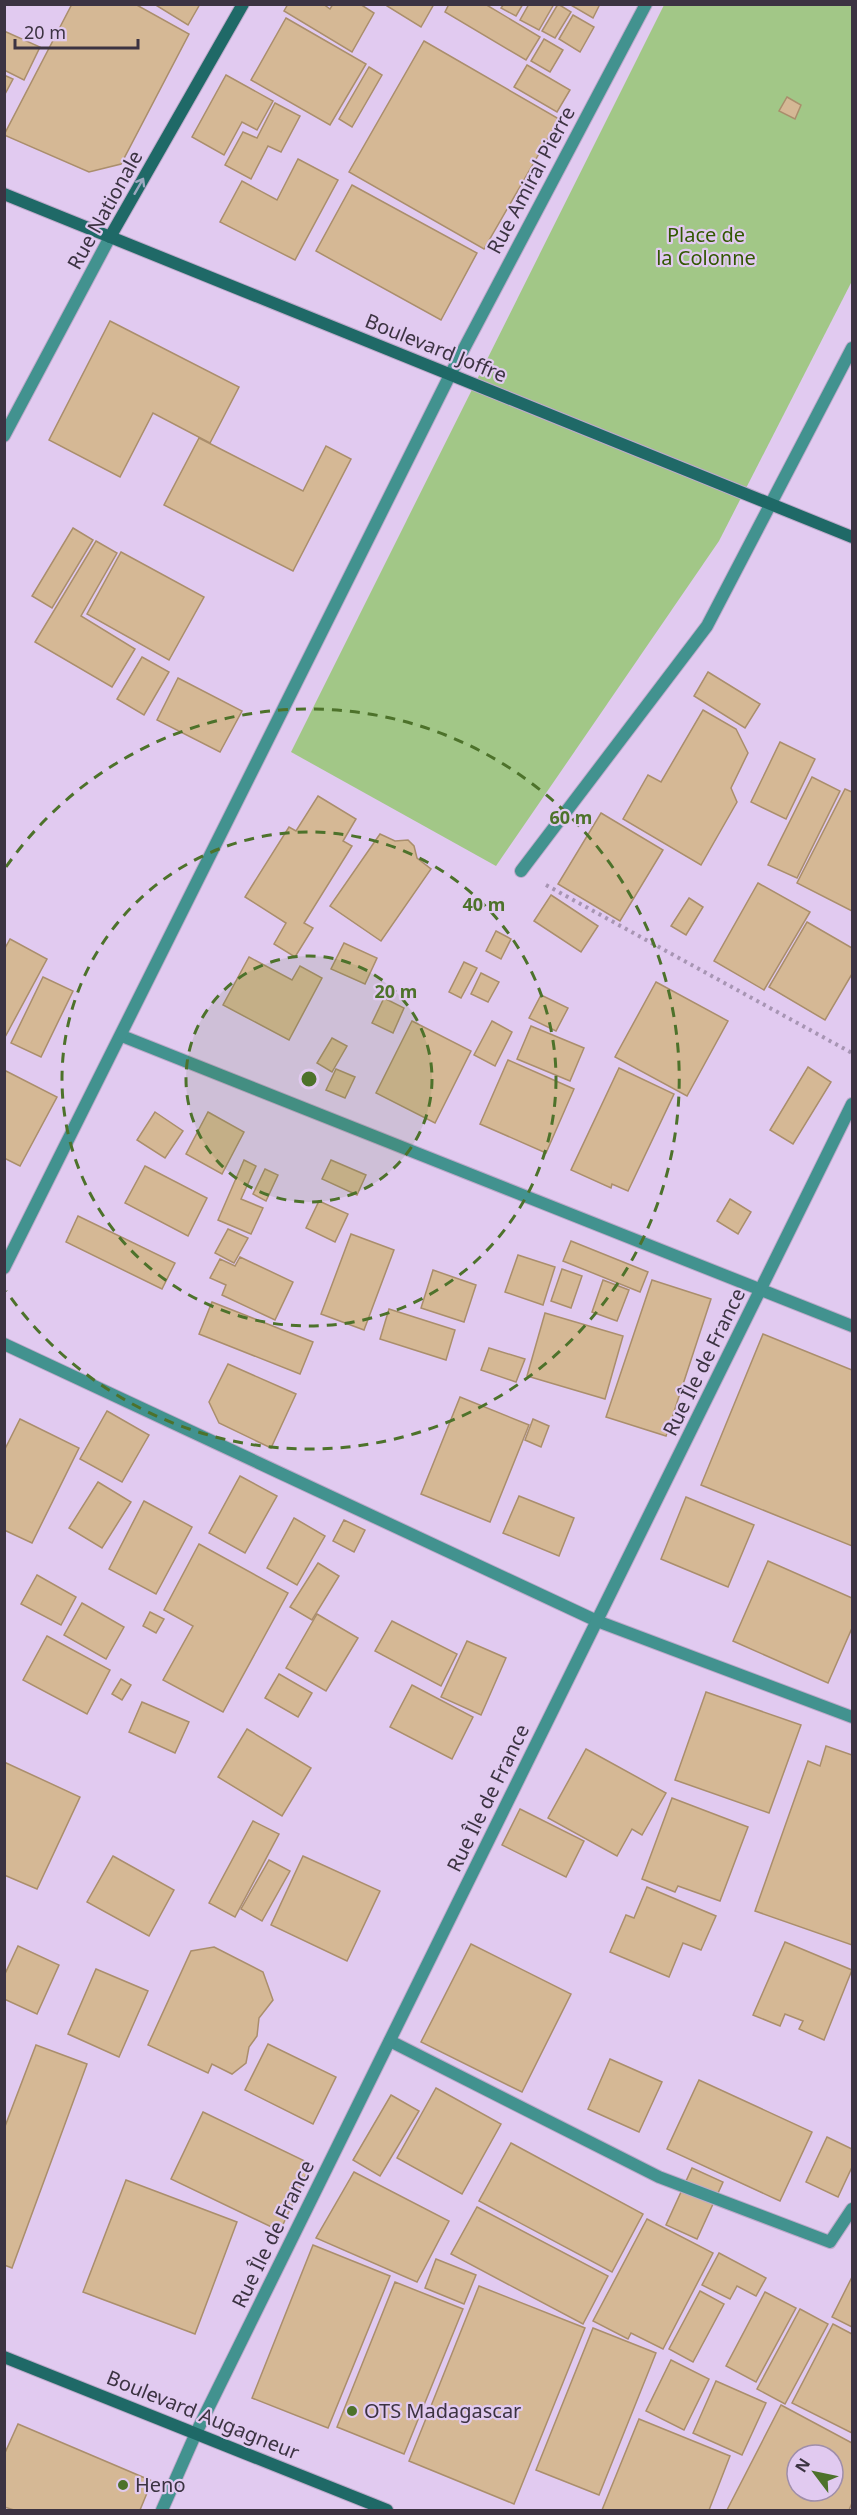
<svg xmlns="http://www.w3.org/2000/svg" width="857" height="2515" viewBox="0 0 857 2515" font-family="'Noto Sans',sans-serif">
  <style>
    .green { fill: #a2c787 }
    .building { fill: #d5b895; stroke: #aa8e6c; stroke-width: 1.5; fill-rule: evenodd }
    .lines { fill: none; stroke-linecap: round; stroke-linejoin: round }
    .street-casing { stroke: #bda9ca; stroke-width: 14 }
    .secondary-casing { stroke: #bda9ca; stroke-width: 14 }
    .path { stroke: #a795b3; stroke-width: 4; stroke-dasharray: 3 4.5; stroke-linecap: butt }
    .street { stroke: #42928f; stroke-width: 12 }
    .secondary { stroke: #1f6967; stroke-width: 12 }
    .oneway { stroke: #9da8c0 }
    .ring { fill: none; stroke: #4d722b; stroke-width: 3; stroke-dasharray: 10 8 }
    .poi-dot { fill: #4d722b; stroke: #e1caf0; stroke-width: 2 }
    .labels { text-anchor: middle; stroke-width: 4.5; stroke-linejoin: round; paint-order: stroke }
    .street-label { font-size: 20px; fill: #3c3342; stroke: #e1caf0 }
    .park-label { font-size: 20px; fill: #325802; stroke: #e1caf0 }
    .poi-label { font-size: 20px; fill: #3c3342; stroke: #e1caf0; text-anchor: start }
    .centre { fill: #4d722b; stroke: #e1caf0; stroke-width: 3 }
    .ring-label { font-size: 18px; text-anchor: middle; font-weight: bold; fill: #4d722b; stroke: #e1caf0; stroke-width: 4.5; stroke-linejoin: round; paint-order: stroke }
  </style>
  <rect width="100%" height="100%" fill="#e1caf0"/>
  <!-- green -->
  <path class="green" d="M664,5h188v276l-133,260 -223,325 -205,-114z"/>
  <!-- building -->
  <g class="building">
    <path d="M72,4h63l54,30 -68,130 -32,8 -85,-37z"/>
    <path d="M154,4h46l-12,21z"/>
    <path d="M288,4h35l7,5 3,-5h27l14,9 -22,39 -68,-41z"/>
    <path d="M388,4h46l-13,23 -34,-21z"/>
    <path d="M449,4h36l55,33 -14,23 -81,-48z"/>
    <path d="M504,4h19l-7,12 -15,-8z"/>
    <path d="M529,4h25l-15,26 -19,-10z"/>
    <path d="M558,4l13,8 -16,26 -13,-7z"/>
    <path d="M569,4h31l-7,14z"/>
    <path d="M573,15l21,12 -14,25 -21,-13z"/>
    <path d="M286,18l80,46 -36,61 -79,-45z"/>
    <path d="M4,31l36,16 -16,33 -20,-10z"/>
    <path d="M544,39l19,11 -13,22 -19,-11z"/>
    <path d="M424,41l135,78 -75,130 -135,-77z"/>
    <path d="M527,65l43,25 -13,22 -43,-25z"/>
    <path d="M369,67l13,8 -30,52 -13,-8z"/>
    <path d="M4,75l9,4 -9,17z"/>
    <path d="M226,75l47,26 -16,29 -15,-8 -18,33 -32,-18z"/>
    <path d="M787,97l14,8 -6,14 -16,-8z"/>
    <path d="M275,103l25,13 -19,36 -13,-6 -17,33 -26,-14 18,-33 14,6z"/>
    <path d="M298,159l40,21 -43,80 -75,-38 22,-41 35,19z"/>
    <path d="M352,185l125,68 -36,67 -125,-69z"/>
    <path d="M110,321l129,66 -29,56 -57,-30 -33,64 -71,-37z"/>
    <path d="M199,438l104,53 23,-45 25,13 -58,112 -129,-66z"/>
    <path d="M73,528l20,12 -41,68 -20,-12z"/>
    <path d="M96,541l21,12 -36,63 54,33 -23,38 -77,-45z"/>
    <path d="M121,552l83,45 -35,63 -82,-46z"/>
    <path d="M142,657l27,15 -25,43 -27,-16z"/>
    <path d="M708,672l52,32 -15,24 -51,-32z"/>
    <path d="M178,678l64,33 -22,41 -63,-32z"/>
    <path d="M703,710l33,19 12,24 -17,35 6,14 -36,63 -78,-46 25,-44 13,7z"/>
    <path d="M780,742l35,17 -29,60 -35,-17z"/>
    <path d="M812,777l28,14 -43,87 -29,-13z"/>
    <path d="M845,789l7,3v119l-55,-28z"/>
    <path d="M318,796l38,23 -13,22 9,5 -48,77 9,5 -18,29 -21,-13 12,-21 -41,-26 44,-70 7,4z"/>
    <path d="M601,813l62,37 -43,71 -62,-37z"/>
    <path d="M380,834l15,7 13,-1 6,6 3,12 14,11 -50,72 -51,-35z"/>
    <path d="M758,883l52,29 -46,78 -50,-29z"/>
    <path d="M551,895l47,31 -17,26 -47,-31z"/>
    <path d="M689,898l14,9 -17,28 -15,-9z"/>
    <path d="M807,922l45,26v26l-27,46 -56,-33z"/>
    <path d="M496,931l15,8 -10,20 -15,-8z"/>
    <path d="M10,939l37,20 -43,80v-89z"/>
    <path d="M344,943l33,15 -12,26 -34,-15z"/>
    <path d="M249,957l43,23 8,-14 22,12 -33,62 -66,-35z"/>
    <path d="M464,962l13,6 -16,30 -12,-6z"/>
    <path d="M481,973l18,9 -11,20 -17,-8z"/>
    <path d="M43,977l30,14 -32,66 -30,-14z"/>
    <path d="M656,982l72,39 -41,75 -72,-39z"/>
    <path d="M541,995l27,13 -12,23 -27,-13z"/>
    <path d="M384,998l20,10 -11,25 -21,-10z"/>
    <path d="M412,1021l59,30 -36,72 -59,-30z"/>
    <path d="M492,1021l20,11 -17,34 -21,-11z"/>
    <path d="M531,1026l53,22 -14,33 -53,-22z"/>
    <path d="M332,1038l15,8 -15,26 -15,-9z"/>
    <path d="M508,1060l66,29 -28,64 -66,-29z"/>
    <path d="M808,1067l23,15 -38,62 -23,-14z"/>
    <path d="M619,1068l55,26 -46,97 -16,-7 -1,4 -40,-18z"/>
    <path d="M336,1069l19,8 -10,21 -19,-8z"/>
    <path d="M4,1070l53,27 -37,69 -16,-8z"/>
    <path d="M155,1112l28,19 -18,27 -28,-18z"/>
    <path d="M208,1112l36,20 -22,42 -36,-20z"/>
    <path d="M244,1160l12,6 -15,33 22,9 -12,26 -33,-14z"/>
    <path d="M331,1160l35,15 -9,20 -35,-16z"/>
    <path d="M145,1166l62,32 -19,38 -63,-33z"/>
    <path d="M265,1169l13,6 -12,26 -13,-7z"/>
    <path d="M730,1199l21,13 -13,22 -21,-13z"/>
    <path d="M319,1201l29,13 -13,28 -29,-14z"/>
    <path d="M78,1216l97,47 -13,26 -96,-47z"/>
    <path d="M228,1229l20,9 -14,25 -19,-10z"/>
    <path d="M351,1234l43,16 -30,80 -43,-16z"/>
    <path d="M571,1241l77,31 -8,20 -77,-31z"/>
    <path d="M518,1255l37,12 -12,38 -38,-13z"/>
    <path d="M240,1257l53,25 -18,38 -53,-25 4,-10 -16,-7 10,-19 15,7z"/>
    <path d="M562,1269l20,7 -11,32 -20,-7z"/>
    <path d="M433,1270l43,15 -12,37 -43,-14z"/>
    <path d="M603,1280l26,10 -12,31 -25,-9z"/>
    <path d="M652,1280l59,19 -45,137 -60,-19z"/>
    <path d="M212,1302l101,40 -13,32 -101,-40z"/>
    <path d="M389,1309l66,21 -9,30 -66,-21z"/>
    <path d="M545,1313l78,23 -18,63 -78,-23z"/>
    <path d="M763,1334l89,36v176l-151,-61z"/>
    <path d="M489,1348l36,11 -9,23 -35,-12z"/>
    <path d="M228,1364l68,30 -25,54 -52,-25 -10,-21z"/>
    <path d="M460,1397l69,28 -39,97 -69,-28z"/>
    <path d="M107,1411l42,24 -27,47 -42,-23z"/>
    <path d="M20,1419l59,29 -47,95 -28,-13v-79z"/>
    <path d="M533,1419l16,7 -8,21 -16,-7z"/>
    <path d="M240,1476l37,20 -32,57 -36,-20z"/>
    <path d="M98,1482l33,20 -29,46 -33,-20z"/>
    <path d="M519,1496l55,22 -15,38 -56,-23z"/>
    <path d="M686,1497l68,28 -26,62 -67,-28z"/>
    <path d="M144,1501l48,26 -36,67 -47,-25z"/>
    <path d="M294,1518l31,18 -28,49 -30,-17z"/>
    <path d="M344,1520l21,10 -11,22 -21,-11z"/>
    <path d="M199,1544l89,49 -65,119 -60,-32 30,-54 -29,-16z"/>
    <path d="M768,1561l84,37v30l-24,55 -95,-42z"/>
    <path d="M318,1563l21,13 -27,44 -22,-13z"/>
    <path d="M37,1575l39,22 -15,28 -40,-21z"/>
    <path d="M82,1603l42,24 -18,32 -42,-24z"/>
    <path d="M150,1612l14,7 -8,14 -13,-7z"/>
    <path d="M317,1614l41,24 -32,53 -40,-23z"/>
    <path d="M392,1621l65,33 -16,32 -66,-35z"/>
    <path d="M47,1636l63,34 -23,44 -64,-34z"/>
    <path d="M467,1641l39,17 -25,57 -40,-18z"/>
    <path d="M279,1674l33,19 -14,24 -33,-19z"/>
    <path d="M121,1679l10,6 -9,15 -10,-6z"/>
    <path d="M412,1685l61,32 -21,42 -62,-32z"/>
    <path d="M706,1692l95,33 -32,88 -94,-33z"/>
    <path d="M142,1702l47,20 -14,31 -46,-21z"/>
    <path d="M247,1729l64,39 -29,48 -64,-39z"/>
    <path d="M826,1746l26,9v190l-97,-34 53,-150 12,5z"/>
    <path d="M586,1749l80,44 -24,42 -10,-6 -15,27 -69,-38z"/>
    <path d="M4,1762l76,35 -43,92 -33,-14z"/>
    <path d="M672,1798l76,29 -28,74 -42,-15 -3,6 -33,-13z"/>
    <path d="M520,1809l64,32 -18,36 -64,-32z"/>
    <path d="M253,1821l26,13 -44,83 -26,-14z"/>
    <path d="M113,1856l61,34 -25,46 -62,-34z"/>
    <path d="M303,1856l77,35 -33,70 -76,-36z"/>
    <path d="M269,1860l21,11 -28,50 -21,-12z"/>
    <path d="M647,1887l69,29 -15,34 -18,-7 -14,34 -59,-25 16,-37 8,3z"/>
    <path d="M785,1942l67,28 -28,70 -25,-11 4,-8 -18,-7 -5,12 -27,-11z"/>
    <path d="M471,1944l100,50 -49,98 -101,-50z"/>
    <path d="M18,1946l41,19 -22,49 -33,-15v-23z"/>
    <path d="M214,1947l49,25 10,28 -14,18 -2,18 -8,11 -3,16 -14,11 -20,-10 -4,9 -60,-28 43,-94z"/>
    <path d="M96,1969l52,22 -29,66 -51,-23z"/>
    <path d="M268,2044l68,33 -23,47 -68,-34z"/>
    <path d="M36,2045l51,19 -75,204 -8,-3v-136z"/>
    <path d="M610,2059l52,23 -23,50 -51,-23z"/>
    <path d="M699,2080l113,52 -32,69 -113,-52z"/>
    <path d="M436,2088l65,36 -39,70 -65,-36z"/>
    <path d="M391,2095l28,16 -39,65 -27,-16z"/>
    <path d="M203,2112l108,52 -31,67 -109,-52z"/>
    <path d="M827,2137l25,12v18l-14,30 -32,-15z"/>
    <path d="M511,2143l132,71 -31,58 -133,-71z"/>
    <path d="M692,2168l31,14 -26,57 -31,-14z"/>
    <path d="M354,2172l95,49 -32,61 -101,-44z"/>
    <path d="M126,2180l111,42 -42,112 -112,-42z"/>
    <path d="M477,2207l131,69 -25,48 -132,-70z"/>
    <path d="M647,2219l66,34 -50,96 -32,-16 -3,6 -35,-18z"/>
    <path d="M313,2245l77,31 -62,152 -76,-30z"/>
    <path d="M719,2253l47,25 -10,18 -19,-10 -7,13 -28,-14z"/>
    <path d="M436,2259l40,16 -12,29 -39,-16z"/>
    <path d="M852,2277v50l-20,-10z"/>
    <path d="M395,2282l68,27 -59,145 -67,-27z"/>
    <path d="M479,2286l106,42 -71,176 -105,-43z"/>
    <path d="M700,2291l24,13 -31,58 -24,-13z"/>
    <path d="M765,2292l31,16 -40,74 -30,-16z"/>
    <path d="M800,2309l28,15 -43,80 -28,-15z"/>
    <path d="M833,2324l19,10v99l-60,-30z"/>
    <path d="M593,2328l63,25 -57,142 -63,-25z"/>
    <path d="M671,2360l38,19 -25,51 -38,-19z"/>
    <path d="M716,2381l50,22 -24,52 -49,-22z"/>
    <path d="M781,2405l71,38v60l-3,7h-122zM797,2455h36v36h-36z"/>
    <path d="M639,2419l91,37 -21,54h-107z"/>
    <path d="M18,2424l134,57 -12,29h-126l-10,-3v-52z"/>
  </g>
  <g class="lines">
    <!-- street casing -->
    <g class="street-casing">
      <g id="street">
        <path d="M4,436l106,-199"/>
        <path d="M521,871l186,-245 145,-278"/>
        <path d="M122,1036l730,290"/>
        <path d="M4,1268l446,-893 196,-371"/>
        <path d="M4,1344l593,277 255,96"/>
        <path d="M390,2041l269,136 171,65 22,-33"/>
        <path d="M162,2510l34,-77 656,-1329"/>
      </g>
    </g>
    <!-- secondary casing -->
    <g class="secondary-casing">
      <g id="secondary">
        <path d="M4,194l848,343"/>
        <path d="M110,237l133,-233"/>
        <path d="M4,2357l383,153"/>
      </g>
    </g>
    <!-- path -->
    <path class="path" d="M546,885l306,168"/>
    <!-- street -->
    <use href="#street" class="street"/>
    <!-- secondary -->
    <use href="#secondary" class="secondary"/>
  </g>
  <!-- one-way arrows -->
  <defs><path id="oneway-shaft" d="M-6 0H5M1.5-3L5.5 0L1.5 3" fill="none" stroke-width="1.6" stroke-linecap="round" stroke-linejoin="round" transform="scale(1.5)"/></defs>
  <use class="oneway" href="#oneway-shaft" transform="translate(139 186) rotate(-60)"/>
  <!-- distance rings -->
  <circle cx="309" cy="1079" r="123" fill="#4d722b" fill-opacity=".12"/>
  <g class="ring">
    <circle cx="309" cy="1079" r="123"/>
    <circle cx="309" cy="1079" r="247"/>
    <path d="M6 867A370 370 0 1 1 6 1291"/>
  </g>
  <!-- markers -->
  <g class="poi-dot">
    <circle cx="352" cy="2411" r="6"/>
    <circle cx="123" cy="2485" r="6"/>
  </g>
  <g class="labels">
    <!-- street labels -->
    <g class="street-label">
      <text transform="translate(531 180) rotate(-62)" y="7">Rue Amiral Pierre</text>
      <text transform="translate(105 210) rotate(-61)" y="7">Rue Nationale</text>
      <text transform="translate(436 348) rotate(22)" y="7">Boulevard Joffre</text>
      <text transform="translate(704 1362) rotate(-64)" y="7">Rue Île de France</text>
      <text transform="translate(488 1798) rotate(-64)" y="7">Rue Île de France</text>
      <text transform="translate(273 2234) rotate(-64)" y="7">Rue Île de France</text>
      <text transform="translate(203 2415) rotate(22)" y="7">Boulevard Augagneur</text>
    </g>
    <!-- park labels -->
    <g class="park-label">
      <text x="706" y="242">Place de<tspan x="706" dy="23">la Colonne</tspan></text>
    </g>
    <!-- poi labels -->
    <g class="poi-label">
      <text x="364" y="2418">OTS Madagascar</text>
      <text x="135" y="2492">Heno</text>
    </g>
  </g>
  <circle cx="309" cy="1079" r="9" class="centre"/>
  <g class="ring-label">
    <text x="571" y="824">60 m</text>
    <text x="484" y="911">40 m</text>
    <text x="396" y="998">20 m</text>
  </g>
  <!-- border -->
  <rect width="857" height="2515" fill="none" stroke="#3c3342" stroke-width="12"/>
  <!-- north arrow -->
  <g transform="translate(815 2473) rotate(302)"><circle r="28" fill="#e1caf0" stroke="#9f8eaa" stroke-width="1.5"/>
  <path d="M0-4.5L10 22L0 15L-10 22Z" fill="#4d722b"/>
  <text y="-9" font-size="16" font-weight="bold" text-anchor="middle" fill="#3c3342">N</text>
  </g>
  <!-- scale -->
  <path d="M15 39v9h123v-9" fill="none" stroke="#3c3342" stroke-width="3"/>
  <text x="24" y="39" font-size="18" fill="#3c3342" stroke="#e1caf0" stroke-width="4.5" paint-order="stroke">20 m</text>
</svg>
